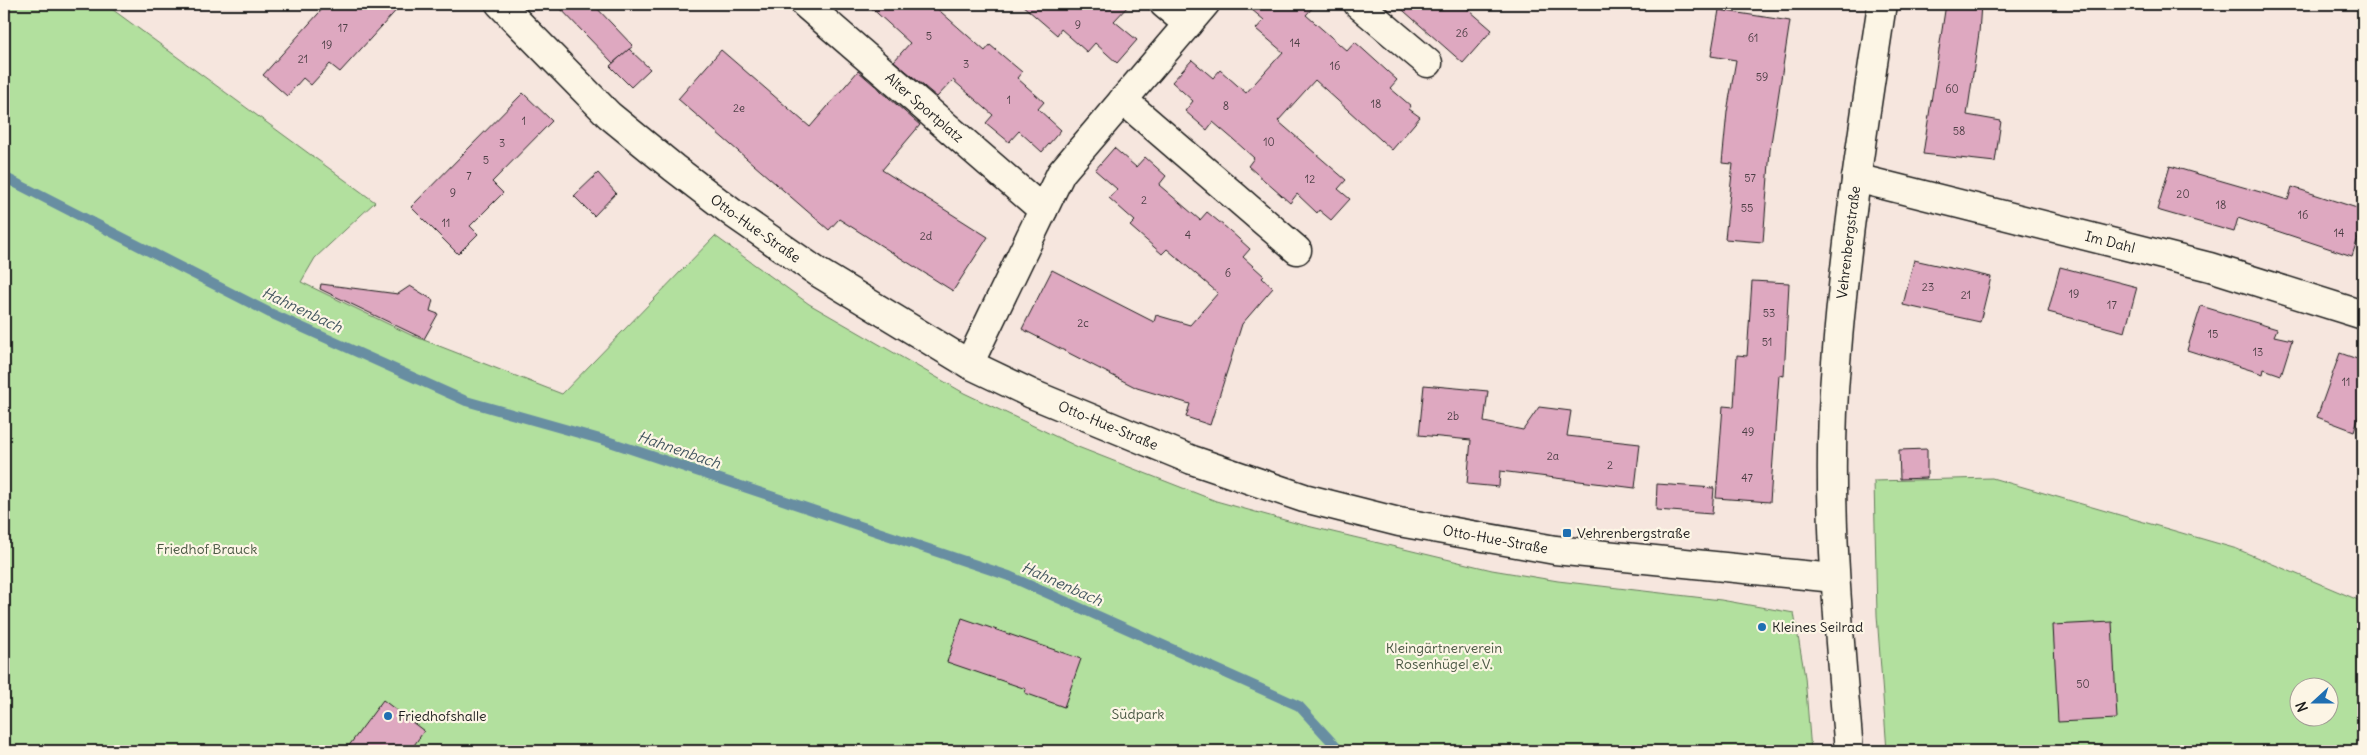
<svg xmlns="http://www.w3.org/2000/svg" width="2367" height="755" viewBox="0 0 2367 755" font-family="Delius,sans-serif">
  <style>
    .green { fill: #b2e09e; stroke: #677e5d; fill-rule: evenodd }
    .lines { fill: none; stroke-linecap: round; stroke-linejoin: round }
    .stream { stroke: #688ea2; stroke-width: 10 }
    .building { fill: #dea8c0; stroke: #1c1c1c }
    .minor-casing { stroke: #1c1c1c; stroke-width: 31 }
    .minor { stroke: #fcf5e5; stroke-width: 28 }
    .poi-dot { fill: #1f6fb2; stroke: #fcf5e5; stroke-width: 2 }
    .labels { text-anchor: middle; stroke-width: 4.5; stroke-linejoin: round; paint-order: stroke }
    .number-label { font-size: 11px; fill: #4c3f45 }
    .street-label { font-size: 14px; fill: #1c1c1c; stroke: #fcf5e5 }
    .poi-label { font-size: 14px; fill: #1c1c1c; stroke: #fcf5e5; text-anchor: start }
    .park-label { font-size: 14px; fill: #495743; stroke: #fcf5e5 }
    .water-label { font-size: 15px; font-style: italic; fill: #42555f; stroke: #fcf5e5 }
  </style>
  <rect width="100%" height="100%" fill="#f6e6de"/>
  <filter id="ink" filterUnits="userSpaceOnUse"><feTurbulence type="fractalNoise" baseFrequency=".02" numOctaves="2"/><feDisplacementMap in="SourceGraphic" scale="10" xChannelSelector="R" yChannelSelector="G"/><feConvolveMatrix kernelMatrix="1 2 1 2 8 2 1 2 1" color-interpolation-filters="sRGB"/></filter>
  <g filter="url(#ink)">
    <!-- green -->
    <g class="green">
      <path d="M4,4h101l270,198 -60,56 -14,24 110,53 151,59 153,-158 94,68 155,89 114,54 138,54 83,23 193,46 66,11 163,19 73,13 11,64 6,74h-1807z"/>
      <path d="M1992,478l245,71 126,53v149h-476l-10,-136 -3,-134zM2300,688h30v30h-30z"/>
    </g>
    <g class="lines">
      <!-- stream -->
      <path class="stream" d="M4,177l266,136 196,88 141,40 402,135 290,130 41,45"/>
    </g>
    <!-- building -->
    <g class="building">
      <path d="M327,4h75l-62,68 -10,-8 -19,21 -8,-7 -16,18 -24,-21z"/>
      <path d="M556,4h37l40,42 -20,17z"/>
      <path d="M867,4h65l53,47 5,-6 32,27 -5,6 27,24 -6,7 23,21 -19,22 -23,-21 -10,11 -23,-19 7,-8 -40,-35 -16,17 -43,-36 16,-18z"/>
      <path d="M1021,4h109l-16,17 23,19 -20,23 -22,-20 -8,9 -26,-23 -4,6z"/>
      <path d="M1245,4h71l-10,11 41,36 8,-9 42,38 -7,8 21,18 -2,3 11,8 -28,33 -77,-70 -37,41 68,59 -8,9 12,10 -19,21 -12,-10 -2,3 -20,-19 -7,9 -42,-37 6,-8 -20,-18 -21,-18 -6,8 -22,-19 8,-10 -21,-19 20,-22 21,18 7,-8 26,23 37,-41 -27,-23 8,-9z"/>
      <path d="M1396,4h66l30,26 -29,33z"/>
      <path d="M1946,4h35l-2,29 -12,82 34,6 -6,41 -72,-8z"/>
      <path d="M1719,10l71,11 -20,129 -7,92 -38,-3 8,-75 -11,-1 5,-51 9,-52 -25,-4z"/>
      <path d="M629,49l21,20 -19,18 -21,-21z"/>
      <path d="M721,50l89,77 48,-56 62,54 -38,45 106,67 -35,54 -114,-72 -10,11 -151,-131z"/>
      <path d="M523,93l29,28 -60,61 11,11 -33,33 8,8 -20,20 -47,-47z"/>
      <path d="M1114,148l22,19 9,-10 21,19 -7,9 41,35 7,-8 22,18 21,19 -7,8 21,19 -2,2 11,10 -31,36 -32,101 -24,-8 4,-13 -53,-16 -115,-59 30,-59 102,52 2,-7 34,10 28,-32 -51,-44 -5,5 -32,-28 5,-5 -26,-23 8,-9 -22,-19z"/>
      <path d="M2170,166l118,34 4,-13 71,23v13l-11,33 -114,-38 -4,14 -77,-22z"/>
      <path d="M598,173l18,20 -22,23 -20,-20z"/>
      <path d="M1914,260l77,17 -11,45 -77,-17z"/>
      <path d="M2060,267l77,20 -12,45 -77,-20z"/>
      <path d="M1752,281l37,2 -5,93 -5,-1 -9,127 -54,-4 7,-92 11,1 3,-52 10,1z"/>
      <path d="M321,284l77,10 12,-8 23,14 -3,11 8,3 -14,25 -104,-50z"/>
      <path d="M2201,306l76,23 -3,7 18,4 -11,35 -17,-6 -1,5 -76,-24z"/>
      <path d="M2340,353l23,8v42l-9,28 -37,-14z"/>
      <path d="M1424,385l64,6 -4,31 39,8 16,-23 32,4 -4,25 73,8 -5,44 -135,-17 -1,16 -32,-3 4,-44 -52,-5z"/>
      <path d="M1927,449v29l-27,1 -1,-29z"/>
      <path d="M1657,484l57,4 -2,26 -56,-4z"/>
      <path d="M962,618l119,41 -17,48 -39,-14 1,-4 -79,-27z"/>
      <path d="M2112,622l5,97 -59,3 -5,-97z"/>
      <path d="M383,700l41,31 -14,20h-65z"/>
    </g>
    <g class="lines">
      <!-- minor casing -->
      <g class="minor-casing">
        <g id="minor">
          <path id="s1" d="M500,4l109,111 65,53 60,46 85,59 150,91 63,30 160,66 112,38 95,24 156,28 279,28"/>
          <path id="s2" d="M805,4l238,206"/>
          <path d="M1164,4l24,20"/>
          <path d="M1358,4l70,59"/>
          <path d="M1123,100l174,150"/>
          <path id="s3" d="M1856,178l354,89 153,48"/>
          <path d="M969,364l92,-191 144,-169"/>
          <path id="s4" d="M1849,751c-11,-129 -24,-259 -13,-388 9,-120 28,-240 46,-359"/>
        </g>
      </g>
      <!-- minor -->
      <use href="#minor" class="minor"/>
    </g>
  </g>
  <!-- markers -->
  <g class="poi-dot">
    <rect x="1562" y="528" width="10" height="10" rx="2.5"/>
    <circle cx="1762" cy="627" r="5"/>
    <circle cx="388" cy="716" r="5"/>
  </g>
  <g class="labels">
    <!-- number labels -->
    <g class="number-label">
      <text x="1078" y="29">9</text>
      <text x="343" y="32">17</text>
      <text x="1462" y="37">26</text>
      <text x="929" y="40">5</text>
      <text x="1753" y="42">61</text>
      <text x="1295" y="47">14</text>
      <text x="327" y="49">19</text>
      <text x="303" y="63">21</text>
      <text x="966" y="68">3</text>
      <text x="1335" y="70">16</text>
      <text x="1762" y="81">59</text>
      <text x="1952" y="93">60</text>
      <text x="1009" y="104">1</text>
      <text x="1376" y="108">18</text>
      <text x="1226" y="110">8</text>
      <text x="739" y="112">2e</text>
      <text x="524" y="125">1</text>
      <text x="1959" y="135">58</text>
      <text x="1269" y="146">10</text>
      <text x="502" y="147">3</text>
      <text x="486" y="164">5</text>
      <text x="469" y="180">7</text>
      <text x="1750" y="182">57</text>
      <text x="1310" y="183">12</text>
      <text x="453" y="197">9</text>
      <text x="2183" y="198">20</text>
      <text x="1144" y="204">2</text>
      <text x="2221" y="209">18</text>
      <text x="1747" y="212">55</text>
      <text x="2303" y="219">16</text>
      <text x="446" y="227">11</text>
      <text x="2339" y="237">14</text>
      <text x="1188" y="239">4</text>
      <text x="926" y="240">2d</text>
      <text x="1228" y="277">6</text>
      <text x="1928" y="291">23</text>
      <text x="2074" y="298">19</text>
      <text x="1966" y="299">21</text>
      <text x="2112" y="309">17</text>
      <text x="1769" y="317">53</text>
      <text x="1083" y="327">2c</text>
      <text x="2213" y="338">15</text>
      <text x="1767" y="346">51</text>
      <text x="2258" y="356">13</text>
      <text x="2346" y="386">11</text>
      <text x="1453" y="420">2b</text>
      <text x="1748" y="436">49</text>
      <text x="1553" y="460">2a</text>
      <text x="1610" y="469">2</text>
      <text x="1747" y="482">47</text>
      <text x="2083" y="688">50</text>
    </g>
    <!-- street labels -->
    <g class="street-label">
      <text dy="5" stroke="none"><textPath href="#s2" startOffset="158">Alter Sportplatz</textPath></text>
      <text dy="5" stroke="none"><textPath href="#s1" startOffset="341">Otto-Hue-Straße</textPath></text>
      <text dy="5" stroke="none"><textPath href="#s4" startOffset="510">Vehrenbergstraße</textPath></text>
      <text dy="5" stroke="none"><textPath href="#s3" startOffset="262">Im Dahl</textPath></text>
      <text dy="5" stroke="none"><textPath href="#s1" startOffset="746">Otto-Hue-Straße</textPath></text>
      <text dy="5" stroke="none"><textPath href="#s1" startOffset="1151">Otto-Hue-Straße</textPath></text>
    </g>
    <!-- poi labels -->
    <g class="poi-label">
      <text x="1577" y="538">Vehrenbergstraße</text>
      <text x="1772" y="632">Kleines Seilrad</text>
      <text x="398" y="721">Friedhofshalle</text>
    </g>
    <!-- park labels -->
    <g class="park-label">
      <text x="207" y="554">Friedhof Brauck</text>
      <text x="1444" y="653">Kleingärtnerverein<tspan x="1444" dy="16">Rosenhügel e.V.</tspan></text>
      <text x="1138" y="719">Südpark</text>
    </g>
    <!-- water labels -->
    <g class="water-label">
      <text transform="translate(302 310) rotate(25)" y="5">Hahnenbach</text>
      <text transform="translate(679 450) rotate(19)" y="5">Hahnenbach</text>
      <text transform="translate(1062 584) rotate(24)" y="5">Hahnenbach</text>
    </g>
  </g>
  <!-- margin -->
  <rect width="2367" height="755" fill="none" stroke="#fcf5e5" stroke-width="20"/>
  <rect x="10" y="10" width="2347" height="735" fill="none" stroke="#1c1c1c" stroke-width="2" filter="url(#ink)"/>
  <!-- north arrow -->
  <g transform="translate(2314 702) rotate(249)"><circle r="24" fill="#fcf5e5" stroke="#a29e95"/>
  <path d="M0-4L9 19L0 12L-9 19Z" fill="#1f6fb2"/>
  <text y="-8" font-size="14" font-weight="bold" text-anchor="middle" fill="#1c1c1c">N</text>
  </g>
</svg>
